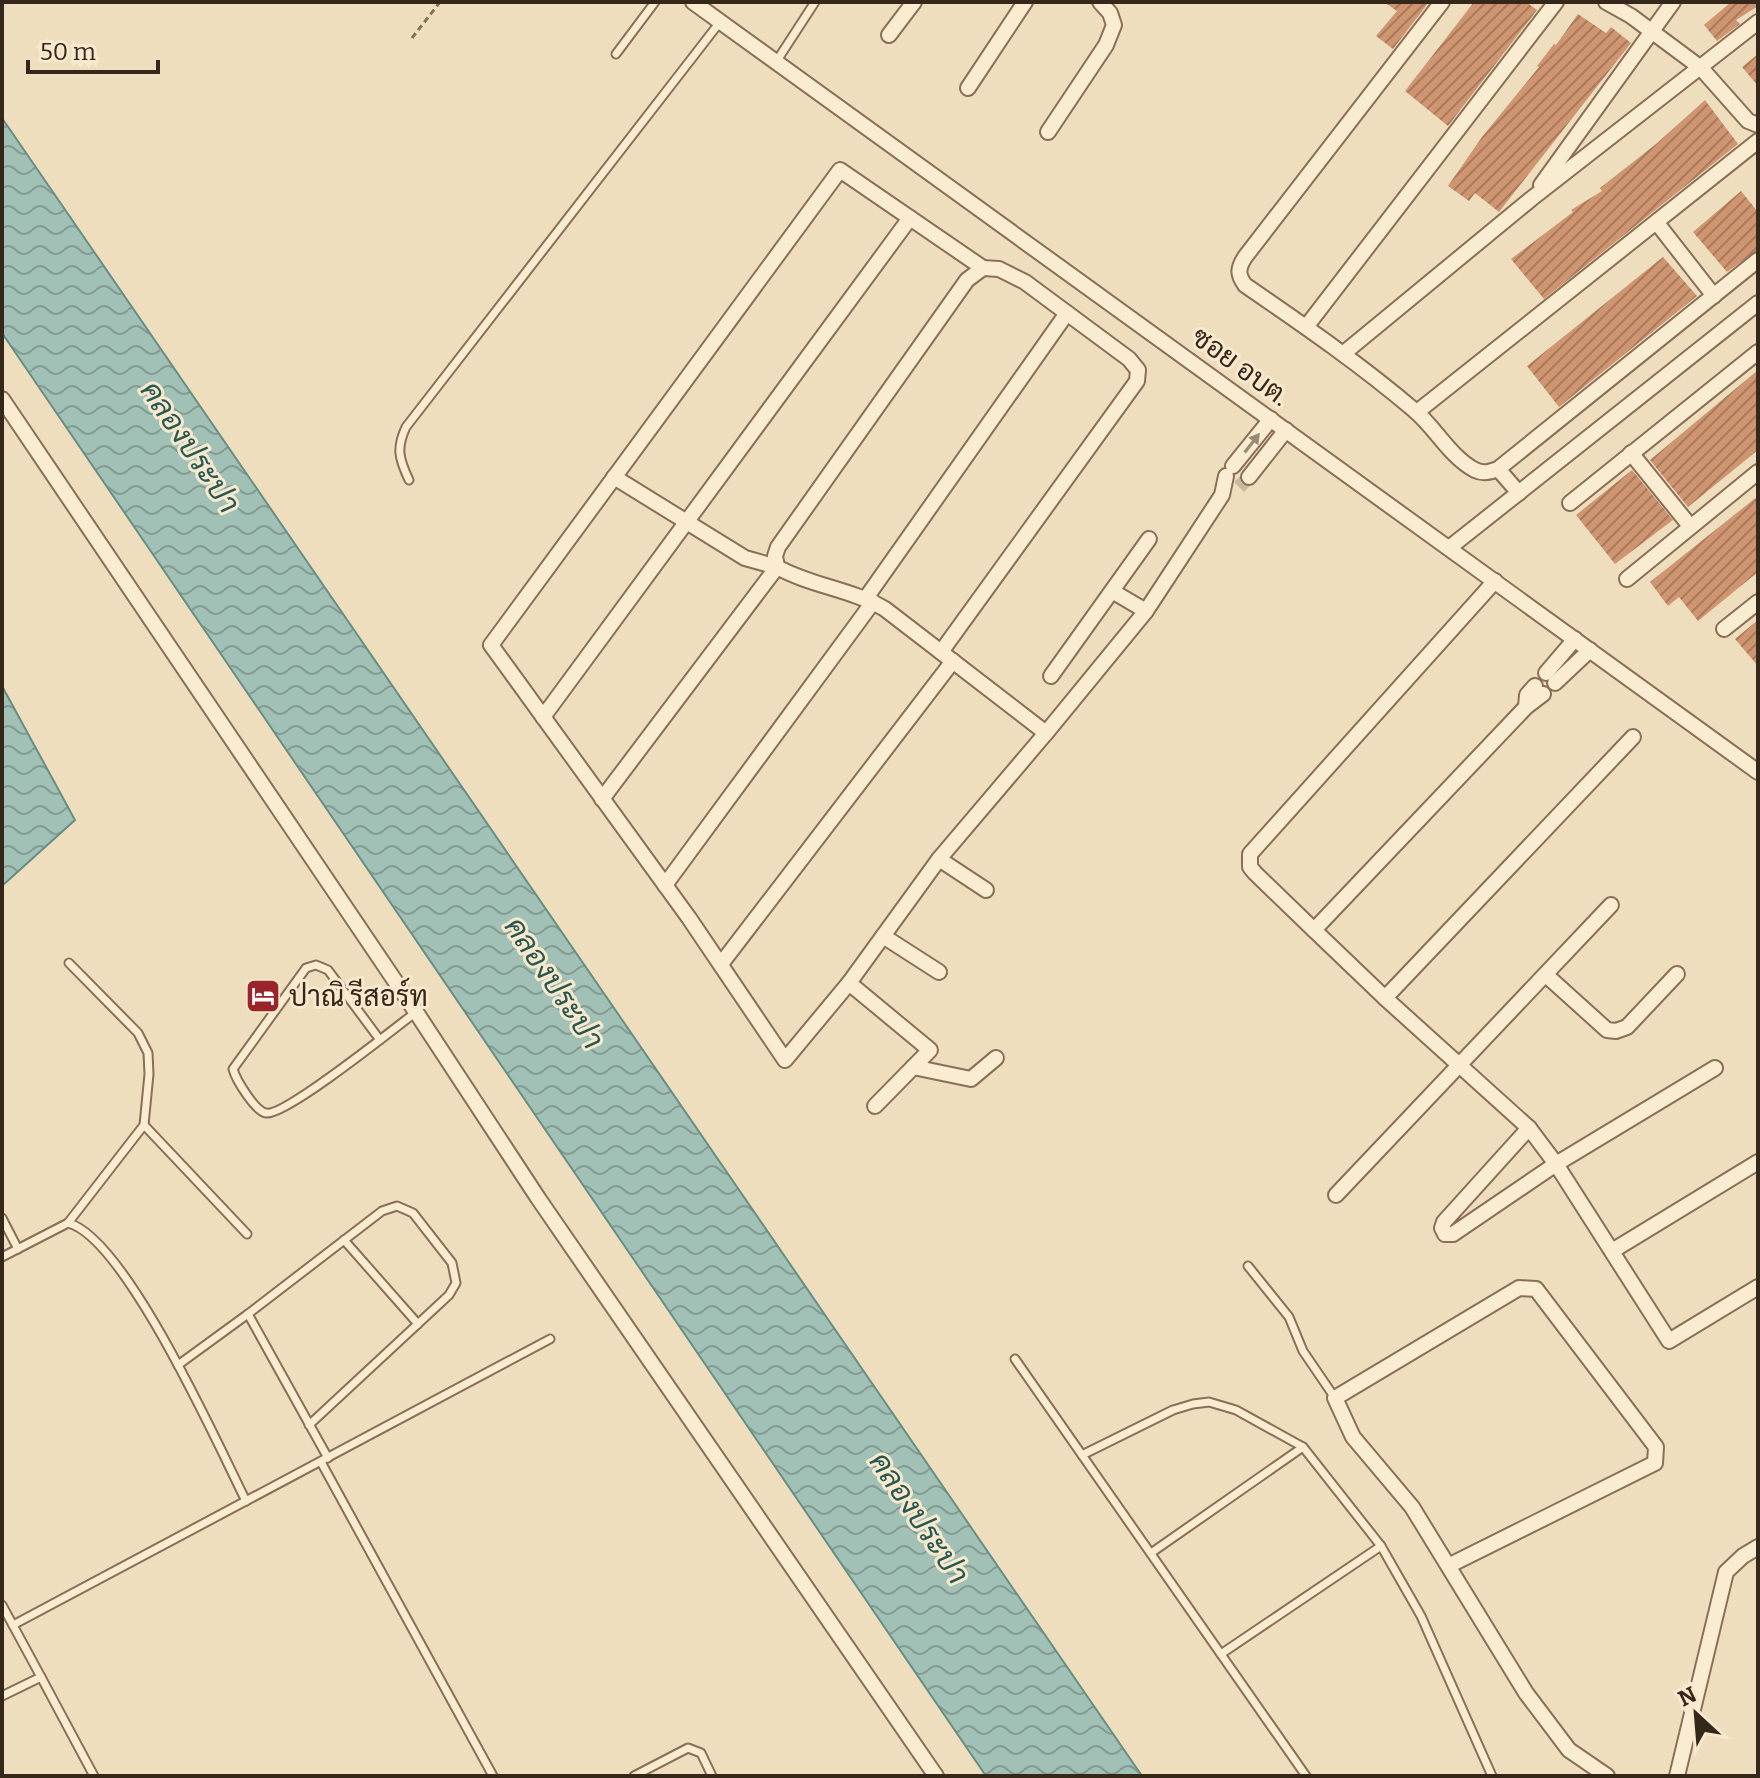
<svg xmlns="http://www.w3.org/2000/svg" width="1760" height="1778" viewBox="0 0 1760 1778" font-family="Bitter,Sarabun,serif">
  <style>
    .water { fill: url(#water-waves); stroke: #688e83; stroke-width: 2 }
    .building { fill: url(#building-hatch) }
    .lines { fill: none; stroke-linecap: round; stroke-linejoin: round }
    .street-tunnel { stroke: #cab99d; stroke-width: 14; stroke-dasharray: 14 7; stroke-linecap: butt }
    .lane-casing { stroke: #886f56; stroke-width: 11 }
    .street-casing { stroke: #886f56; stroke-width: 18 }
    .path { stroke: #886f56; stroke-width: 3; stroke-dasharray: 6 4; stroke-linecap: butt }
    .lane { stroke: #faecd0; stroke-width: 7 }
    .street { stroke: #faecd0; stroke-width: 14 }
    .oneway { fill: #988a76 }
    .labels { text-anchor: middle; stroke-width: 6; stroke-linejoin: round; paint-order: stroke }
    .street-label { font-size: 28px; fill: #36271b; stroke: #f6e9cd }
    .poi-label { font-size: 28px; fill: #36271b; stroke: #f6e9cd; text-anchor: start }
    .water-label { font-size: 30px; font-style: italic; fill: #2a5752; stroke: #f6e9cd }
  </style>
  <defs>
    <pattern id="water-waves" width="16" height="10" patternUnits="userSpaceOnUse" patternTransform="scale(2)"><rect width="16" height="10" fill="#a1c0b6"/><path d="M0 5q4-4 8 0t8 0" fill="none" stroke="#849c93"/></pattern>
    <pattern id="building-hatch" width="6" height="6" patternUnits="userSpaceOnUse" patternTransform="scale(2)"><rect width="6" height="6" fill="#cf9571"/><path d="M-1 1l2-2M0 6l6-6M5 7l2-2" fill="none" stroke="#a97a5c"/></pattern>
  </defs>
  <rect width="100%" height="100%" fill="#efdebd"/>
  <!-- water -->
  <g class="water">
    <path d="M2,118l1140,1658h-156l-984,-1443z"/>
    <path d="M2,686l73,134 -73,66z"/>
  </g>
  <!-- building -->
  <g class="building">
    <path d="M1384,2h45l-36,47 -17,-13 21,-25z"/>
    <path d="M1474,2h52l11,8 -89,116 -43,-35z"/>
    <path d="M1731,2h27v4l-22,14 4,4 -23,17 -13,-16z"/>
    <path d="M1578,14l28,19 5,-6 20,16 -132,169 -24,-19 -6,8 -21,-15 34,-49 57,-70 -2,-1 17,-22 2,1z"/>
    <path d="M1758,54v32l-16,-19z"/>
    <path d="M1705,100l33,44 -194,155 -33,-40 62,-47 -2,-2 31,-19 -2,-3 56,-44z"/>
    <path d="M1741,191l17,21v38l-31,22 -34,-40z"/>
    <path d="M1663,257l34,39 -138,111 -32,-41z"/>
    <path d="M1758,370v80l-70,57 -38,-47z"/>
    <path d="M1632,470l41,50 -58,44 -39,-49z"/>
    <path d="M1758,496v76l-60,49 -19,-24 -11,9 -18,-24z"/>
    <path d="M1758,620v46l-23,-27z"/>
  </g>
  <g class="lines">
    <!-- street-tunnel -->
    <path class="street-tunnel" d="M1239,487l10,-10"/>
    <!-- lane casing -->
    <g class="lane-casing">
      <g id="lane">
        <path d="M616,54l39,-52"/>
        <path d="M776,62l39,-60"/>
        <path d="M409,480c-10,-21 -13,-32 -3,-53l314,-405"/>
        <path d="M380,1040l-52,-70 -12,-5 -10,3 -73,101c3,11 22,42 33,44 18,4 129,-85 150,-101"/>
        <path d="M144,1125l103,109"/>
        <path d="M2,1218l16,31"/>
        <path d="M68,1223l76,-98 5,-51 -1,-21 -10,-20 -69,-70"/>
        <path d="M344,1240l74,84"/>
        <path d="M2,1257l66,-34c57,14 150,222 178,278"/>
        <path d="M1248,1266l41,51 14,34 32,47"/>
        <path d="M1015,1359l291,417"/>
        <path d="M178,1365l70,-51"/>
        <path d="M309,1425l140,-130 7,-12 -4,-20 -39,-50 -16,-7 -15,5 -134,103 80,144"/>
        <path d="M1082,1455l91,-45 20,-6 16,-2 27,8 67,37 78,99 40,70 71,160"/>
        <path d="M321,1462l172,314"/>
        <path d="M1151,1553l152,-106"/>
        <path d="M2,1605l39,72"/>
        <path d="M13,1625l537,-286"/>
        <path d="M1221,1654l160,-108"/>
        <path d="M2,1696l39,-19 53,99"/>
        <path d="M634,1776l54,-28 13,5 11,23"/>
      </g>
    </g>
    <!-- street casing -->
    <g class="street-casing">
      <g id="street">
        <path d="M693,2l1065,770"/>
        <path d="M1442,2l-197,255c-7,11 -8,17 0,28 58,40 115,79 169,125 21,17 36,47 61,60 8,4 15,2 23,-1l260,-209"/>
        <path d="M1606,2l25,14 70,52 47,53 10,4"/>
        <path d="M889,35l25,-33"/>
        <path d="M968,88l57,-86"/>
        <path d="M1048,132l58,-87 8,-20 -4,-12 -10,-11"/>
        <path d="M1541,185l132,-183"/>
        <path d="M1657,223l57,73"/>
        <path d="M983,268l-16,12 -189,267 -3,9 2,11c34,19 74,22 108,42l161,124 100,-122 76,-116 4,-19"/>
        <path d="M1306,327l250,-325"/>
        <path d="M1344,353l187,-154 227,-177"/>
        <path d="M2,399l414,613 122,186 398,578"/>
        <path d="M1417,412l341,-271"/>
        <path d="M1631,453l59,73"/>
        <path d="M1233,466l38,-47"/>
        <path d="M1498,469l21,24"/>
        <path d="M1249,477l37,-47"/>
        <path d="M1570,503l188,-151"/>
        <path d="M1449,548l309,-245"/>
        <path d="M1627,579l131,-107"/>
        <path d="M1112,591l34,20"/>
        <path d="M866,598l201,-285"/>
        <path d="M1724,629l34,-27"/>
        <path d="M1546,673l29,-34"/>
        <path d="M1051,676l98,-137"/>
        <path d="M1555,683l35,-33"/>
        <path d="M1543,694l-17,13 -212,223 71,68 144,130 27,36 113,177 89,-54"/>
        <path d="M1526,707l1,-12 8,-9"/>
        <path d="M543,717l367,-499"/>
        <path d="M602,799l175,-232 -32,-9 -131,-81"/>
        <path d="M939,859l47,31"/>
        <path d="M665,885l208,-283"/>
        <path d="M1314,930l-59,-57 -5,-6v-13l245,-273"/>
        <path d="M883,936l56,36"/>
        <path d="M721,964l232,-303"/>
        <path d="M1546,975l61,55 9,1 11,-4 50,-53"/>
        <path d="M849,983l-64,77 -96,-142 -198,-273 349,-475 143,98 16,1 26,13 104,77 9,11 -1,11 -196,271"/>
        <path d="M1385,998l248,-261"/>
        <path d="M913,1067l58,12 25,-21"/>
        <path d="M875,1106l55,-56 -81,-67 90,-124 107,-126"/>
        <path d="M1529,1128l-85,94 -2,6 3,6h8l103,-70 159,-96"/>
        <path d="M1336,1195l275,-290"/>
        <path d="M1612,1251l146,-89"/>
        <path d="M1448,1566l207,-103 1,-16 -120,-158 -17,-1 -184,110 18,39 59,70 114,186 43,57 38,26"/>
        <path d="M1677,1776l49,-204 17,-16 15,-9"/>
      </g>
    </g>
    <!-- path -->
    <path class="path" d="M412,38l28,-36"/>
    <!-- lane -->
    <use href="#lane" class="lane"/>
    <!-- street -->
    <use href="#street" class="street"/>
  </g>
  <!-- one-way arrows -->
  <defs><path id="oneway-solid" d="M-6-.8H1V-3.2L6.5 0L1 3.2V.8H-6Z" transform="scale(2)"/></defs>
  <use class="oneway" href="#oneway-solid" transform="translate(1252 443) rotate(-52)"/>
  <!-- icons -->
  <defs>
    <g id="hotel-square" transform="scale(1.8)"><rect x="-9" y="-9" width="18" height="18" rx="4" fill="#992429" stroke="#f6e9cd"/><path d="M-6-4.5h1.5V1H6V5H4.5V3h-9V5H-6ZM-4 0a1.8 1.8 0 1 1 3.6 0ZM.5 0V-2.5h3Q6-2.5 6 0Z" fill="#fff"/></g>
  </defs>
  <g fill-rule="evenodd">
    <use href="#hotel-square" x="263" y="996"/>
  </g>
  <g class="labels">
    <!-- street labels -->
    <g class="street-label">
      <text transform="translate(1241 366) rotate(36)" y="10">ซอย อบต.</text>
    </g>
    <!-- poi labels -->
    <g class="poi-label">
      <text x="289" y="1006">ปาณิ รีสอร์ท</text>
    </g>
    <!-- water labels -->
    <g class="water-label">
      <text transform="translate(190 447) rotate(56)" y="10">คลองประปา</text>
      <text transform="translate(554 983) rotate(56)" y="10">คลองประปา</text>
      <text transform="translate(919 1518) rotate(56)" y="10">คลองประปา</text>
    </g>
  </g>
  <!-- border -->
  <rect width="1760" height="1778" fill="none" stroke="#36271b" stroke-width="8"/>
  <!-- north arrow -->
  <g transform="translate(1696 1714) rotate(334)" stroke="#f6e9cd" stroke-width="6" paint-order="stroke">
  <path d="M0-6L14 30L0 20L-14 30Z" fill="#36271b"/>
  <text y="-12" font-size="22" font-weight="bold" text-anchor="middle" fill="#36271b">N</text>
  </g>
  <!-- scale -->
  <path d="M28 60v12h130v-12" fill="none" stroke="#36271b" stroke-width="4"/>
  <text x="40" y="60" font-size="24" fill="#36271b" stroke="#f6e9cd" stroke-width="6" paint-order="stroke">50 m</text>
</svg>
